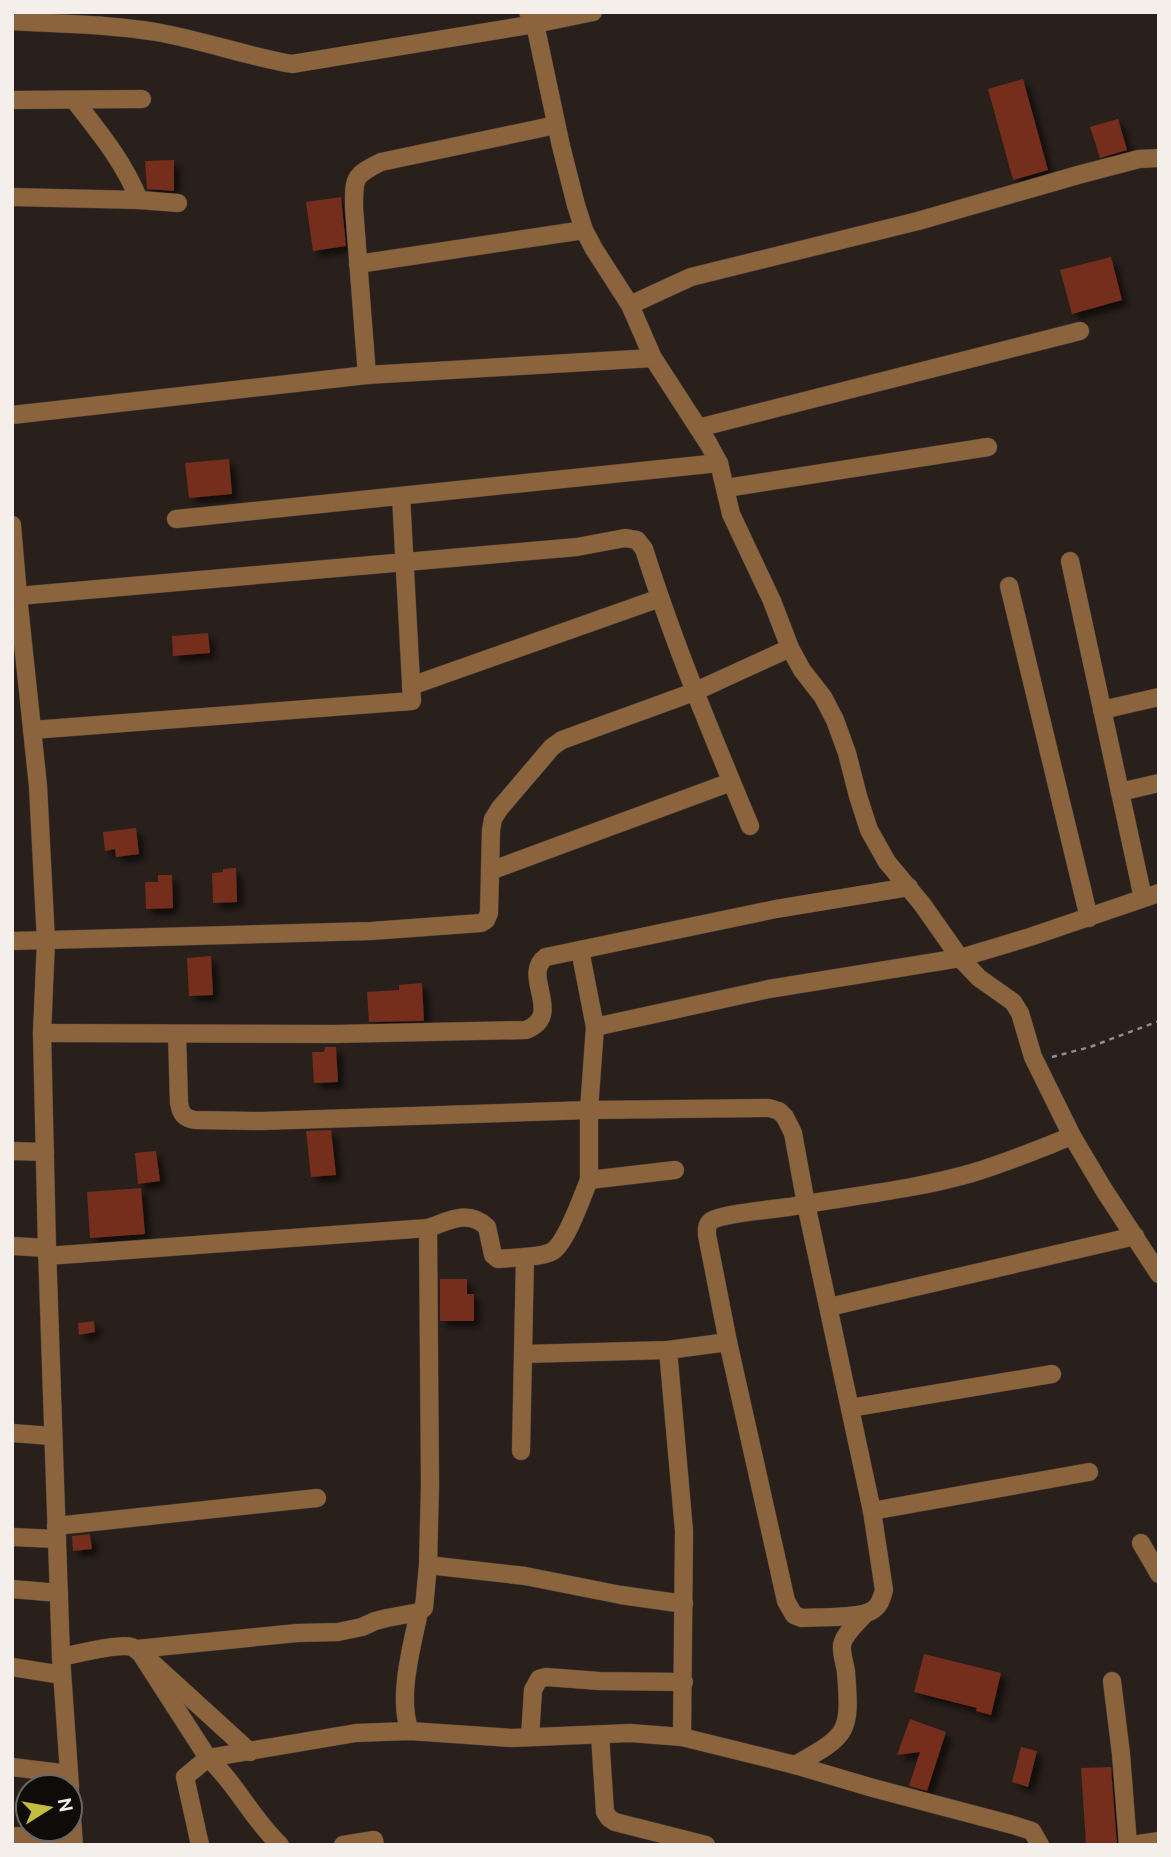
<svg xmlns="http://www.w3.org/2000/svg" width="1171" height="1857" viewBox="0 0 1171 1857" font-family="Ubuntu,sans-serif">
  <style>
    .building { fill: #742d1d; filter: url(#shadow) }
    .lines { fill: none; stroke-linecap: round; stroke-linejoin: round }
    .minor-casing { stroke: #463d38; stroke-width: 19 }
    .path { stroke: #938c88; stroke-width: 2.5; stroke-dasharray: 5 5; stroke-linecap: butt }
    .minor { stroke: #8b633d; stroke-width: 18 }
  </style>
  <defs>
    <filter id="shadow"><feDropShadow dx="6" dy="6" stdDeviation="3.5" flood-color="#0009"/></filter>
  </defs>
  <rect width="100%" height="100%" fill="#29201b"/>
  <!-- building -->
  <g class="building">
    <path d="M1023,79l25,91 -35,10 -25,-91z"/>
    <path d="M1118,119l9,31 -27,8 -10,-31z"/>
    <path d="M174,160v31l-27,-2 -2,-28z"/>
    <path d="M341,197l5,49 -33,5 -7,-49z"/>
    <path d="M1111,257l11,43 -50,14 -12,-44z"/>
    <path d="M229,459l3,35 -43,4 -4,-35z"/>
    <path d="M208,633l2,20 -37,3 -1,-20z"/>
    <path d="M136,828l3,26 -23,3 -1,-8 -10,2 -2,-19z"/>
    <path d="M236,868l1,34 -24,1 -1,-30 11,-1v-3z"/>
    <path d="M158,875h14l1,33 -27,1 -1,-27h13z"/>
    <path d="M211,956l2,39 -24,1 -2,-38z"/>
    <path d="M422,983l2,38 -55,1 -2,-30 32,-2v-5z"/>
    <path d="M325,1047h11l2,35 -24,1 -2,-31h12z"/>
    <path d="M331,1130l5,45 -25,2 -5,-46z"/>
    <path d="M156,1151l4,30 -22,3 -3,-31z"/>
    <path d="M141,1188l4,46 -55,4 -3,-46z"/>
    <path d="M440,1279h27v15h7v27h-34z"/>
    <path d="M94,1321l1,11 -16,3 -1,-12z"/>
    <path d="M90,1534l2,15 -19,2 -1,-15z"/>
    <path d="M924,1654l77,19 -10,42 -15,-4 1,-3 -63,-16z"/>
    <path d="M910,1719l36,13 -19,59 -18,-5 11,-34 -23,3z"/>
    <path d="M1021,1747l16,4 -9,36 -16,-5z"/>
    <path d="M1111,1767l6,78h-31l-5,-77z"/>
  </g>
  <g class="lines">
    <!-- minor casing -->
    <g class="minor-casing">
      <g id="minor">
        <path d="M528,12l7,12 26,122 15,59 8,25 10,19 36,56 23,53 55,85 11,20 12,51 41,87 18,47 12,22 21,27 12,23 12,33 11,43 11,34 18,32 35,42 38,54 19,20 34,24 7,11 13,44 39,79 32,54 55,84"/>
        <path d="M12,21c48,3 97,3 144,11 46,8 90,24 136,32l243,-40 58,-12"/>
        <path d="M12,100l130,-1"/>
        <path d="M74,100c25,32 50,62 65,100"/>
        <path d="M12,197l127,3 39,3"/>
        <path d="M358,264l226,-34"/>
        <path d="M630,305l61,-28 227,-56 160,-46 61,-16 20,-1"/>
        <path d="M367,375l-13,-167c0,-30 -1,-32 27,-46l175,-37"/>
        <path d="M12,415l355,-40 286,-17"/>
        <path d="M698,428l382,-97"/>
        <path d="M726,488l262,-41"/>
        <path d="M176,519l543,-56"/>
        <path d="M12,525l6,71 20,190 8,155 -4,92 5,215 14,409 9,130"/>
        <path d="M1070,561l73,337"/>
        <path d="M1009,586l80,332"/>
        <path d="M18,596l559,-49 48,-9 12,2 7,9c30,95 68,186 106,277"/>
        <path d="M411,686l249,-88"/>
        <path d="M1102,710l57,-13"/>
        <path d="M32,730l380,-29 -11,-205"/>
        <path d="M1120,792l39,-9"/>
        <path d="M490,871l241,-89"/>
        <path d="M12,941l359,-10 110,-8 5,-3 3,-7 2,-83 2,-11 7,-11 52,-61 10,-7 132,-48 96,-44"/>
        <path d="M580,950l15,77 -6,83v70"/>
        <path d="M595,1027l174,-38 191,-31 70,-21 129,-44"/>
        <path d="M42,1033l292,1 192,-4c39,-15 -6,-55 20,-73l230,-48 133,-22"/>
        <path d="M177,1034l2,69c2,11 5,15 16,17l67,1 327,-11 180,-2 10,3 6,6 8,16 13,71 66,307 12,79c-2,7 -4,15 -10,19 -11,10 -55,8 -72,9l-8,-3 -8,-14 -58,-259 -21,-107c0,-5 -1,-10 4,-14 9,-7 64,-12 78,-14 61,-11 124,-17 183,-34 34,-10 67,-24 100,-37"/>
        <path d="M12,1151l33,1"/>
        <path d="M12,1246l35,2"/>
        <path d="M47,1256l381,-28"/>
        <path d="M829,1307l306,-71"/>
        <path d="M668,1350l16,181 -2,206"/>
        <path d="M524,1354l144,-4 60,-8"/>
        <path d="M850,1408l202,-34"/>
        <path d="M12,1433l40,3"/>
        <path d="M521,1451l4,-194c9,-1 20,-1 28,-6 14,-10 29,-54 36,-71l86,-10"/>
        <path d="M872,1511l217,-39"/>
        <path d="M56,1526l261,-28"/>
        <path d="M12,1537l45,2"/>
        <path d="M1141,1543l18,31"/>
        <path d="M428,1565l97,11 96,19 63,9"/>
        <path d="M12,1589l47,4"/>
        <path d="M61,1657c16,-3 58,-14 71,-10 4,2 6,4 9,7l67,104c28,25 44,61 72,87"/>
        <path d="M12,1667l50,8"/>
        <path d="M1112,1681l9,73 7,91"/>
        <path d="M410,1731c-13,-33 2,-85 9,-119"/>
        <path d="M600,1735l5,77 4,6 6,4 91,23"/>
        <path d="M530,1737l3,-47 6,-11 7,-2 53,4 85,1"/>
        <path d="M250,1752l-113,-103 160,-16 41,-1 24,-5 13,-6 12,-3 32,-6 5,-4 4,-43 2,-80 -2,-257c21,-7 40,-19 59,-1l6,28 5,4 27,-2"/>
        <path d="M795,1765c53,-30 56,-31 51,-93 -1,-8 -5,-19 -4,-27 2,-11 15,-22 22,-30"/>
        <path d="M12,1767l57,7"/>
        <path d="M70,1791l4,54"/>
        <path d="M12,1836l61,2"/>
        <path d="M200,1845l-15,-68 23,-19 148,-25 54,-2 102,7 118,-5 52,4 113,28 78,23 140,37 19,6 8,14"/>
        <path d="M343,1845l31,-5 1,5"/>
        <path d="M1132,1845l27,-4"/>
      </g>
    </g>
    <!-- path -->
    <path class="path" d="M1052,1057l38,-10 69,-26"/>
    <!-- minor -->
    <use href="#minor" class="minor"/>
  </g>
  <!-- border -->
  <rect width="1171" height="1857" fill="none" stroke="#f5efec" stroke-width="28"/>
  <!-- north arrow -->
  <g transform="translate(49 1808) rotate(79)"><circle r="33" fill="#0e0b09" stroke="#6a6664" stroke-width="2"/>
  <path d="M0-5L12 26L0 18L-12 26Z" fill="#c3bd3f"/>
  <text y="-10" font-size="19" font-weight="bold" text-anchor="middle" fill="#f5efec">N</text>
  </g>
</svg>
